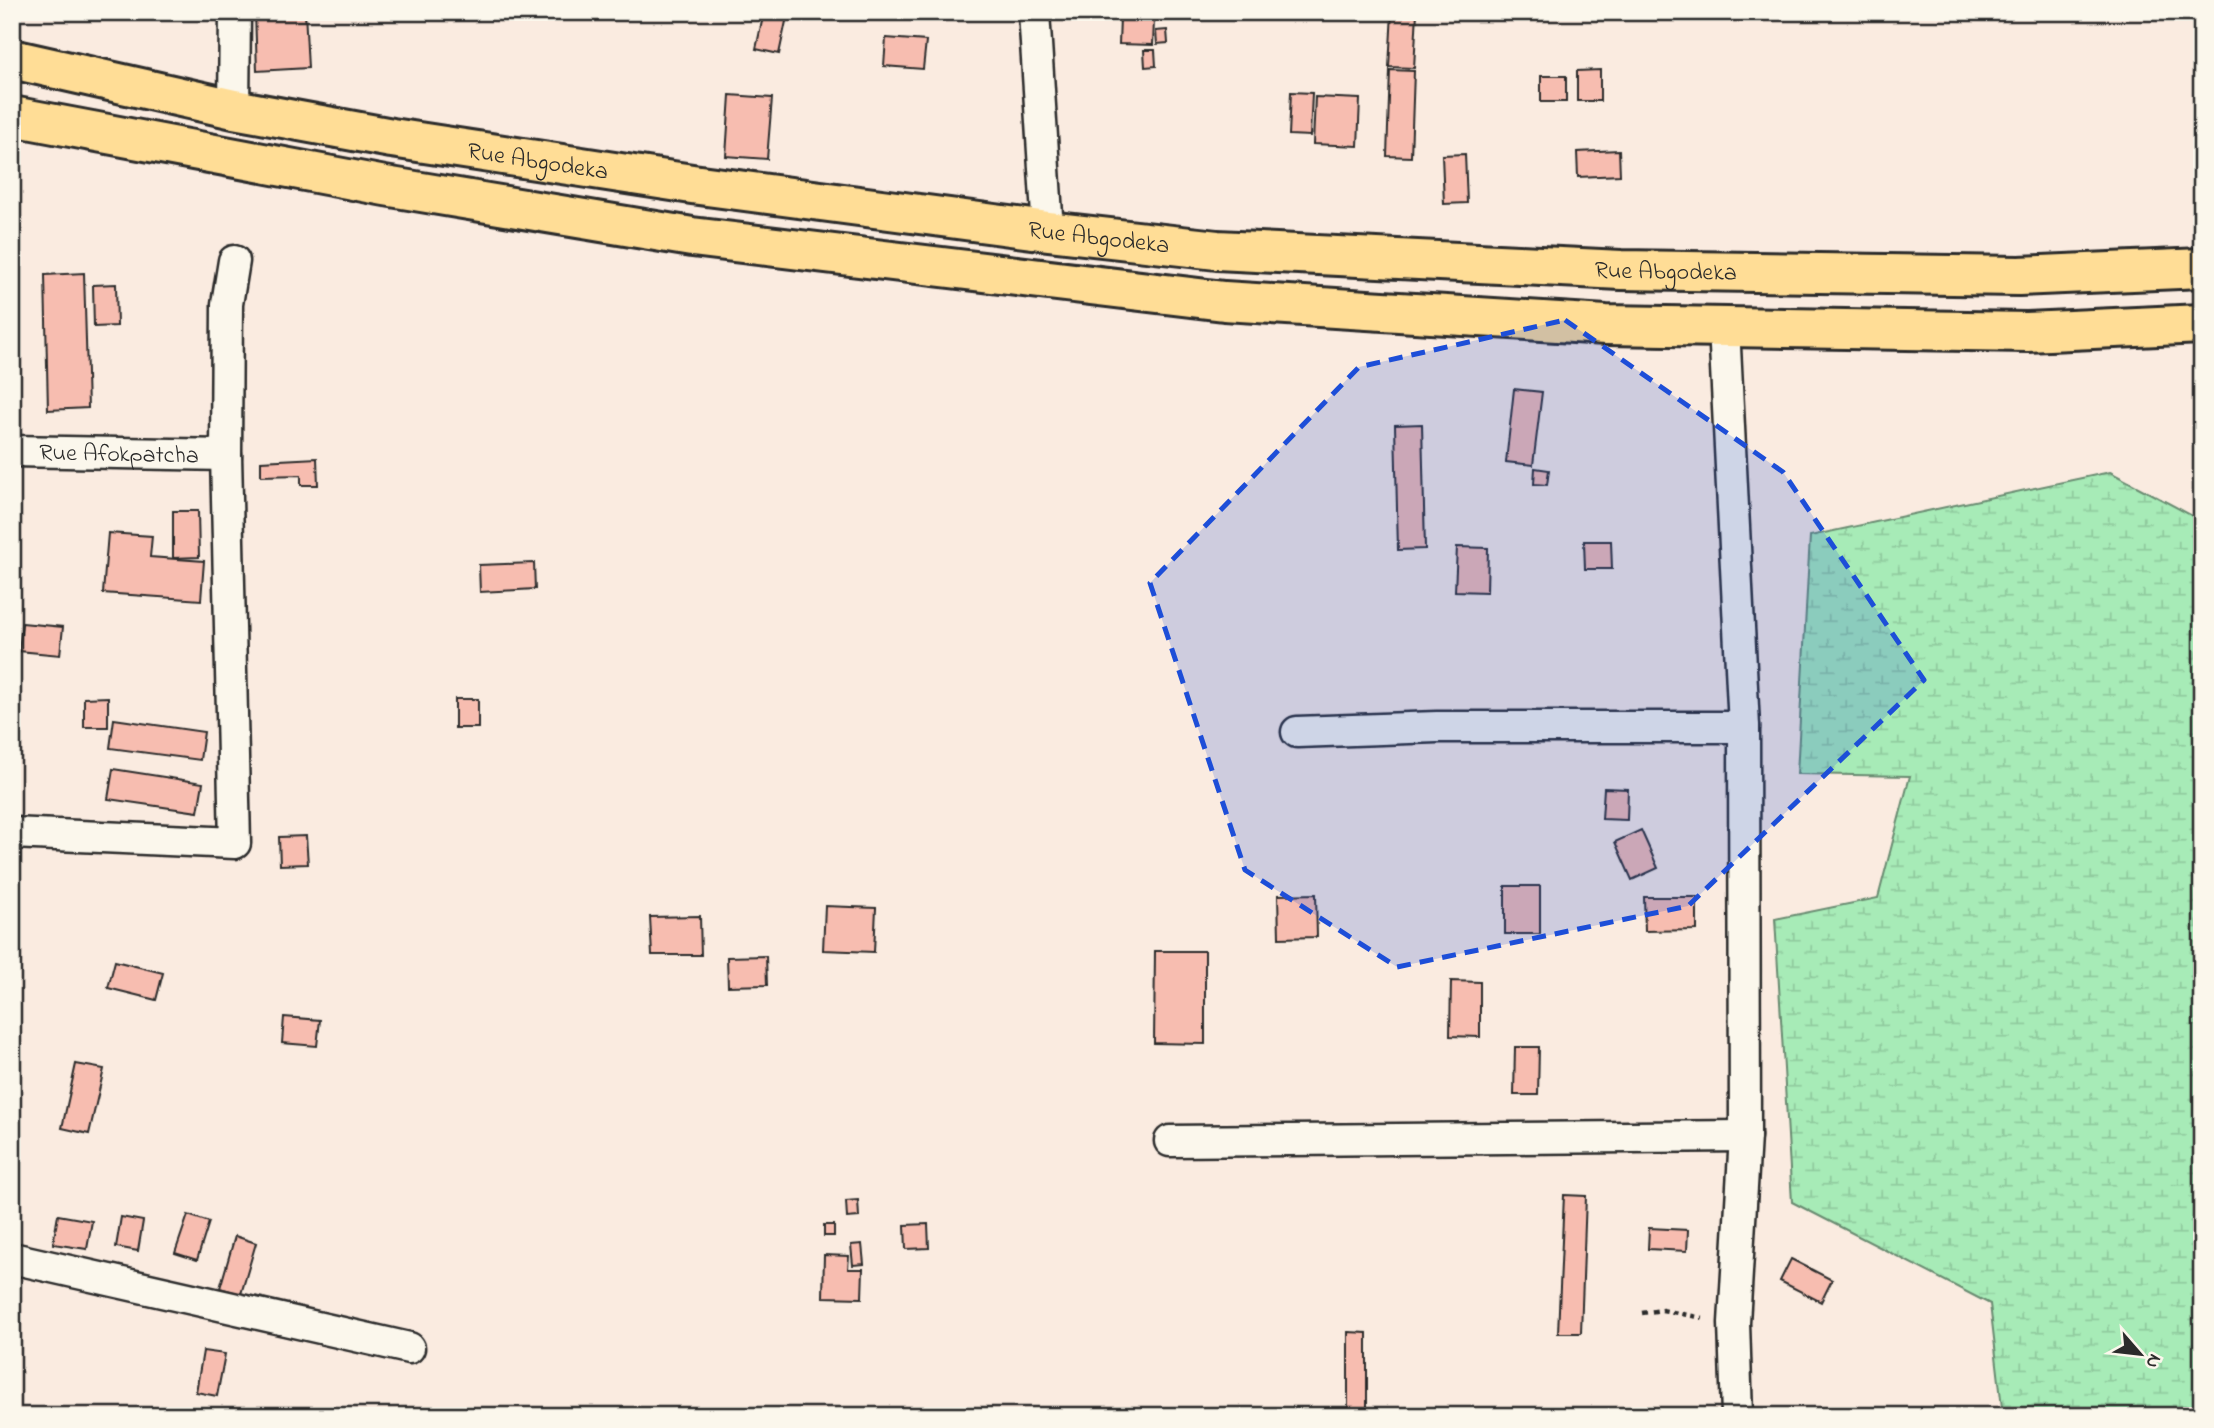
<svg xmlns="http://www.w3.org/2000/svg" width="2214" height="1428" viewBox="0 0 2214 1428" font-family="'Indie Flower',sans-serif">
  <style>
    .wetland { fill: url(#wetland-marsh); stroke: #698b71; stroke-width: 2 }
    .building { fill: #f7bdb0; stroke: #2b2b2b; stroke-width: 2 }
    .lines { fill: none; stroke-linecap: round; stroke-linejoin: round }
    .minor-casing { stroke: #2b2b2b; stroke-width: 35 }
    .primary-casing { stroke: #2b2b2b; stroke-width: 44 }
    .path { stroke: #2b2b2b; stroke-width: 4.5; stroke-dasharray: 5 5; stroke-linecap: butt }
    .minor { stroke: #fbf7ec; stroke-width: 30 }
    .primary { stroke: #ffdd96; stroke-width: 38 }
    .marked { fill: #1d4ed8; fill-opacity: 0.2; stroke: #1d4ed8; stroke-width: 5; stroke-dasharray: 14 9; stroke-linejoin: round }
    .labels { text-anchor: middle; stroke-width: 5; stroke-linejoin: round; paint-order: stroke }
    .street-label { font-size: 24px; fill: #2b2b2b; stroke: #fbf7ec }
  </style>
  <defs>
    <pattern id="wetland-marsh" width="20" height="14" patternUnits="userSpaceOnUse" patternTransform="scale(1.75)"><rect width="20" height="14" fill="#a7ebb7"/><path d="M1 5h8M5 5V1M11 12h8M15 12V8" fill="none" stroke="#90ca9e"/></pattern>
  </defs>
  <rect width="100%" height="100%" fill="#faebe0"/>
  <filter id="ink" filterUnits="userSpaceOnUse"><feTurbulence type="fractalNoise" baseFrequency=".0143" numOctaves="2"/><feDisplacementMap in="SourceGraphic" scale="14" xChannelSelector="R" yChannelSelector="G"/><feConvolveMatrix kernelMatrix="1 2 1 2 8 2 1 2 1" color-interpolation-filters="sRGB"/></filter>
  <g filter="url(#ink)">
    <!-- wetland -->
    <path class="wetland" d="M2110,472l92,49v895h-199l-13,-112 -198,-102 -17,-283 103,-21 32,-122 -113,-2 13,-238z"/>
    <!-- building -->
    <g class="building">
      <path d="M255,12h50l3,56 -51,3z"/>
      <path d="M764,12h24l-9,42 -23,-5z"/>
      <path d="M1050,12h54l-1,5z"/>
      <path d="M1392,12h25l-3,56 -25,-1z"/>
      <rect x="1576" y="12" width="25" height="4"/>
      <path d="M1120,18l34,2 -1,25 -34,-1z"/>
      <path d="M1167,30l1,13 -11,1 -1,-13z"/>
      <path d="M886,38l40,3 -3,28 -39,-3z"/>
      <path d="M1144,50h11l1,16 -11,1z"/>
      <path d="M1390,70l24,1 -3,86 -24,-1z"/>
      <path d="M1600,70v31h-23v-30z"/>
      <rect x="1541" y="76" width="25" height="26"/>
      <path d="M1291,92l21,1 -2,43 -21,-1z"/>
      <path d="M730,95l42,3 -5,61 -41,-3z"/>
      <path d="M1315,97l45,2 -2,47 -45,-2z"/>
      <path d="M1619,150l1,25 -42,2 -1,-25z"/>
      <path d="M1465,154l2,49 -23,1 -2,-49z"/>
      <path d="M84,273l4,135 -40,2 -3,-135z"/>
      <path d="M116,284l1,42 -23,1 -1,-42z"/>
      <path d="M1514,389l28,3 -9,73 -27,-3z"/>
      <path d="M1422,424l3,125 -27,1 -3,-125z"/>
      <path d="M317,458l1,27h-17v-10l-40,1v-15z"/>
      <path d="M1535,468l14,2 -2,15 -13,-1z"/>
      <path d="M173,511h25l1,46 -26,1z"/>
      <path d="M108,533l44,3 -2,21 54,4 -3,39 -98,-7z"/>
      <path d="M1584,541h27l1,28h-27z"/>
      <path d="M1457,547l31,1 -1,44 -32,-1z"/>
      <path d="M534,563l1,26 -55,3 -1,-27z"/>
      <path d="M22,623l41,4 -3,28 -41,-4z"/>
      <path d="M108,697v30h-24v-29z"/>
      <rect x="455" y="699" width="23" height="29"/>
      <path d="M114,719l90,13 -4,28 -90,-12z"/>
      <path d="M113,769l90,14 -5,29 -90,-13z"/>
      <path d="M1604,788l24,1 -1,31 -25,-1z"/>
      <path d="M1641,830l17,38 -26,12 -17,-38z"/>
      <path d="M306,836l2,28 -28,1 -1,-28z"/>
      <rect x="1505" y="886" width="35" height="48"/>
      <path d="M1316,894l1,43 -38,1 -1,-43z"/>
      <path d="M1644,897h53v33l-52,1z"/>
      <path d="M825,906l51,2 -2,44 -51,-2z"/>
      <path d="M700,916l1,39h-49l-2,-38z"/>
      <path d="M1155,951h50v93l-51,-1z"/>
      <path d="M766,956l1,29 -39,1 -1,-29z"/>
      <path d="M115,961l48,12 -7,27 -48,-12z"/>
      <path d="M1451,981l29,1v55l-30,-1z"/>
      <path d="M284,1017l36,3 -3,26 -35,-3z"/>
      <path d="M1515,1047h24l-1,48h-24z"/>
      <path d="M76,1064l28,5 -15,65 -27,-6z"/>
      <path d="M1564,1195l22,1 -5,137h-23z"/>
      <path d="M858,1200l1,17 -12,1 -1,-17z"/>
      <path d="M58,1215l34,6 -5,28 -34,-5z"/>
      <path d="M188,1215l21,7 -12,38 -22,-7z"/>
      <path d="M121,1217l22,4 -5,30 -22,-4z"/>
      <path d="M928,1224l1,24 -23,1 -1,-24z"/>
      <rect x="824" y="1225" width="10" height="11"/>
      <path d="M1649,1228l39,2 -1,21 -39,-2z"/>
      <path d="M235,1236l21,7 -15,51 -21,-6z"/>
      <path d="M862,1244l2,20 -11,1 -2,-20z"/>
      <path d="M824,1255l25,1 -1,13h15l-1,29 -39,-1z"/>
      <path d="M1791,1259l41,21 -11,22 -41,-21z"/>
      <path d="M1348,1332l19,1v83h-19z"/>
      <path d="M203,1351l22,3 -8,42 -21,-4z"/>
    </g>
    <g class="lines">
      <!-- minor casing -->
      <g class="minor-casing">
        <g id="minor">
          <path d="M1034,12l14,219"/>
          <path d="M234,109l1,-97"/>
          <path d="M1724,327l20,400 1,409 -11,187 3,93"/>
          <path id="s1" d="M12,451l214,4"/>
          <path d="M1297,732l140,-5h307"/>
          <path d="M12,833l223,10 -9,-388 1,-151 7,-43"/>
          <path d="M1170,1141l575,-5"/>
          <path d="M12,1258l397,90"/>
        </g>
      </g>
      <!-- primary casing -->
      <g class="primary-casing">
        <g id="primary">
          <path id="s2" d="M12,59l222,50 158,29 300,46 356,47 169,19 404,20 398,6 183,-8"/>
          <path d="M12,116l373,70 307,51 532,64 382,24 421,7 175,-8"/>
        </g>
      </g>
      <!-- path -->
      <path class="path" d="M1642,1313l20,-3 41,8"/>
      <!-- minor -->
      <use href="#minor" class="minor"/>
      <!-- primary -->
      <use href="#primary" class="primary"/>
    </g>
  </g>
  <!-- marked area -->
  <path class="marked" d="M1565,320l218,152 141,208 -236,226 -291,61 -152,-97 -95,-287 209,-216z"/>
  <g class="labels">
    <!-- street labels -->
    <g class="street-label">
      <text dy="8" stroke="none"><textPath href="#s2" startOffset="536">Rue Abgodeka</textPath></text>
      <text dy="8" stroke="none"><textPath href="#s2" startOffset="1102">Rue Abgodeka</textPath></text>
      <text dy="8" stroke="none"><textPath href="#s2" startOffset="1670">Rue Abgodeka</textPath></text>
      <text dy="8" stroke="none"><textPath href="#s1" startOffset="107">Rue Afokpatcha</textPath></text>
    </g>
  </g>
  <!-- margin -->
  <rect width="2214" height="1428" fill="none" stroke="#fbf7ec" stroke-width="42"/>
  <rect x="21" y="21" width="2172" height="1386" fill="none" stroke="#2b2b2b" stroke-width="2.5" filter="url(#ink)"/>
  <!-- north arrow -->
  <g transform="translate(2140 1354) rotate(118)" stroke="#fbf7ec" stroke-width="5" paint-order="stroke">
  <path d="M0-5L12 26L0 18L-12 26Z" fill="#2b2b2b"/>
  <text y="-10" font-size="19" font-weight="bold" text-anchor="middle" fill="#2b2b2b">N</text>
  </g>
</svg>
